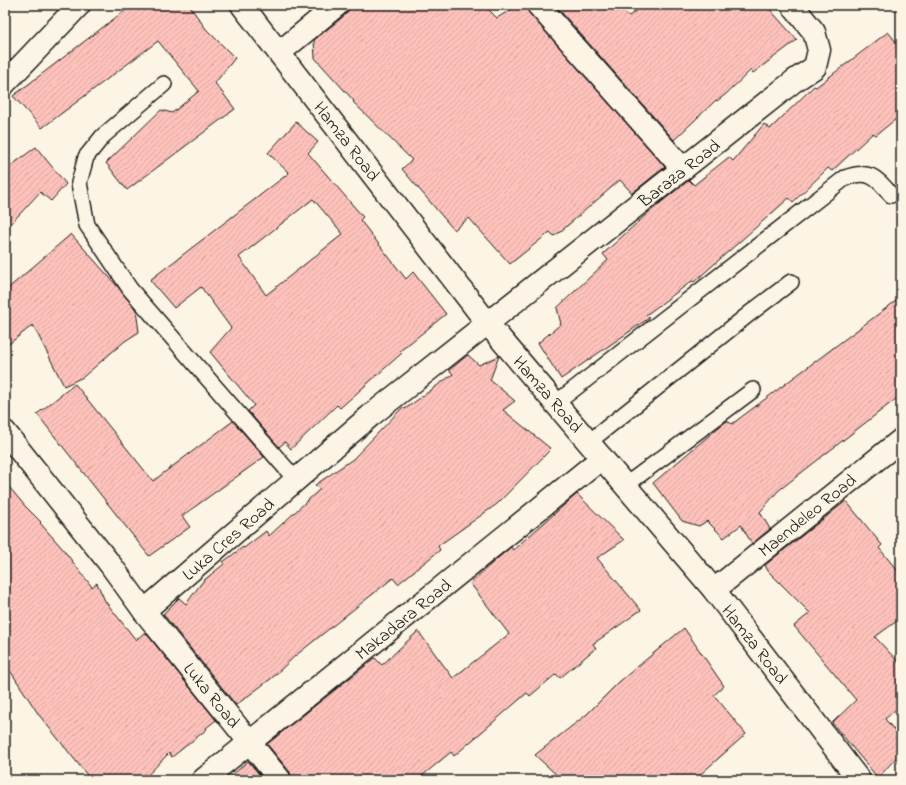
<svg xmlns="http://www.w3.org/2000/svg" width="906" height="785" viewBox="0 0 906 785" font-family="'Indie Flower',sans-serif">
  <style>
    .building { fill: url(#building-hatch); stroke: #1c1c1c; fill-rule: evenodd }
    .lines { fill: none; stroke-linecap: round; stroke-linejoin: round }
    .service-casing { stroke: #1c1c1c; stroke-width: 18 }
    .minor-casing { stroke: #1c1c1c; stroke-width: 25 }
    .tertiary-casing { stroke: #1c1c1c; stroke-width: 25 }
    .service { stroke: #fcf5e5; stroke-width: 15 }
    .minor { stroke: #fcf5e5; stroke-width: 22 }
    .tertiary { stroke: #fcf5e5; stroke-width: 22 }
    .labels { text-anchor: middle; stroke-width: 3; stroke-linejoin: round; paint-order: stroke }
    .street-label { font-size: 18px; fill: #1c1c1c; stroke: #fcf5e5 }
  </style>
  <defs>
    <pattern id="building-hatch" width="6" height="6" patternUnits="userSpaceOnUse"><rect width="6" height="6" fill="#fec2bb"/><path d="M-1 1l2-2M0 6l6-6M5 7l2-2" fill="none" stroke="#d9a6a0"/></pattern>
  </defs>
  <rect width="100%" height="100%" fill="#fcf5e5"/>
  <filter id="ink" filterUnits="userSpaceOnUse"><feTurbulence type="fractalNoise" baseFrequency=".025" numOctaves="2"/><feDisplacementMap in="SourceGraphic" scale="8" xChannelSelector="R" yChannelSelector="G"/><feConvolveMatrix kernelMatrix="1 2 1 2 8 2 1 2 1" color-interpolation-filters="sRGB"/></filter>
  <g filter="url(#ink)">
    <!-- building -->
    <g class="building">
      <path d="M132,5h57l17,24 29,29 -20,25 20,26 -108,81 -21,-27 55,-53 11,3 27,-22 -41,-50 -116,87 -29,-32z"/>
      <path d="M349,5h135l13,13 21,-13h8l3,8 136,154 -33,26 -12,-13 -60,52 -6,4 -4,-4 -40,32 -41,-46 -15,12 -52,-61 10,-9 -59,-58 1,-1 -39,-43 -1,-18 31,-25 4,-5z"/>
      <path d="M555,5h59l15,11 15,-11h122l31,35 -44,33 -2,-3 -25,24 -9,7 -1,-1 -42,40z"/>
      <path d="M888,32l13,16v67l-25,20 -3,-2 -41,38 -4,-3 -35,34 -4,-4 -95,84 -2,-1 -46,34 3,3 -88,61 -23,-36 23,-19 -4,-16 51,-48 -5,-6 46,-42 40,-32 5,5 35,-28 4,4 31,-37 6,5 44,-43 2,1z"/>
      <path d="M296,122l22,20 -10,11 55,64 -3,3 46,59 7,-7 33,42 -46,37 2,2 -62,55 -3,-3 -46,44 -6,-7 -6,5 -31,-36 6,-6 -44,-53 21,-24 -30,-41 -27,21 -24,-28 139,-107 -21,-20zM313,199l30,35 -77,61 -27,-38z"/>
      <path d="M36,147l30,37 -15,17 -11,-9 -35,38v-60z"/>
      <path d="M71,234l47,53 18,23 3,22 -14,9 -42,36 -19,9 -31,-61 -28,22v-56z"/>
      <path d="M901,297v98l-123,96 -18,21 10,17 -18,15 -11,-19 -17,13 -17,-17 -8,5 -17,-5 -29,-38 66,-56 8,-6 5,3z"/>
      <path d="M468,355l11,10 20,-9 -9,24 25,21 -12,9 48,39 -54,55 -59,42 2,4 -42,34 -5,-6 -98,78 -23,22 -36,27 -73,-91 16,-16 7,6 17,-23 21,-17 -1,-2 20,-15 1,1 22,-17 3,5 51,-47 -5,-4 38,-26 50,-52 2,2 48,-35 -4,-4z"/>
      <path d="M75,384l78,97 80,-60 31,36 -82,59 8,11 -41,29 -112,-142z"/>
      <path d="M5,482l20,24 16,16 -1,1 22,25 30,39 5,-4 8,18 31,39 9,-8 71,88 -10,8 1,1 -35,28 -3,-4 -26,27h-52l-52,-65 -28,-43 -6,-5z"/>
      <path d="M577,494l47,46 -27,18 44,52 -48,34 3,4 -36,30 -4,-4 -26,22 -3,-3 -73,63 -3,-4 -34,28h-125l-2,-8 -23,-28 108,-86 7,7 36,-34 35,47 56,-44 -39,-51 14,-13 27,-23 2,3z"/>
      <path d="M846,501l36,44 -3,3 22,27v43l-26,19 26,28v40l-16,14 16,19v14l-23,26 -46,-55 24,-23 -62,-74 16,-13 -42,-42 -3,-6z"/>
      <path d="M684,628l40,58 -10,9 32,39 -52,46h-132l-27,-25 51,-40 33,-33z"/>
      <path d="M248,761l16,19h-37z"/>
    </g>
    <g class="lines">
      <!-- service casing -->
      <g class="service-casing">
        <g id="service">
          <path d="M164,84l-61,52 -17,21 -7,26 8,42 43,64 166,191"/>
          <path d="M556,403l289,-225c23,-9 32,-1 46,17"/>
          <path d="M589,442l160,-128 42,-32"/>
          <path d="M626,485l127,-95"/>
        </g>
      </g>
      <!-- minor casing -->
      <g class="minor-casing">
        <g id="minor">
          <path d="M538,5l145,164"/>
          <path d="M279,53l58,-48"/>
          <path d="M5,83l74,-78"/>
          <path d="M5,432l105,132 34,47 226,-195 424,-335 21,-14 4,-17 -5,-18 -22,-27"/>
          <path d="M714,590l187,-150"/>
          <path d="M144,611l136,169"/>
          <path d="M203,780l399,-322"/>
        </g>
      </g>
      <!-- tertiary casing -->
      <g class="tertiary-casing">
        <path id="tertiary" d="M242,5l246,319 226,266 145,190"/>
      </g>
      <!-- service -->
      <use href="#service" class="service"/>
      <!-- minor -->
      <use href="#minor" class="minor"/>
      <!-- tertiary -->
      <use href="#tertiary" class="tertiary"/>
    </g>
  </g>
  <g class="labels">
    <!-- street labels -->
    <g class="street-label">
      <text transform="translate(347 141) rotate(52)" y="6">Hamza Road</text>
      <text transform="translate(679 173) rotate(-38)" y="6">Baraza Road</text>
      <text transform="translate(548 394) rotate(49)" y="6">Hamza Road</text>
      <text transform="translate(807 515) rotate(-39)" y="6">Maendeleo Road</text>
      <text transform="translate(228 539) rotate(-41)" y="6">Luka Cres Road</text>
      <text transform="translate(403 619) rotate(-39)" y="6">Makadara Road</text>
      <text transform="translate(755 644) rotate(52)" y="6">Hamza Road</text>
      <text transform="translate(212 695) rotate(51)" y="6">Luka Road</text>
    </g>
  </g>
  <!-- margin -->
  <rect width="906" height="785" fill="none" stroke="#fcf5e5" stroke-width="20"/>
  <rect x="10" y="10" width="886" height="765" fill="none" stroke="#1c1c1c" stroke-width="1.5" filter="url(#ink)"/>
</svg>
